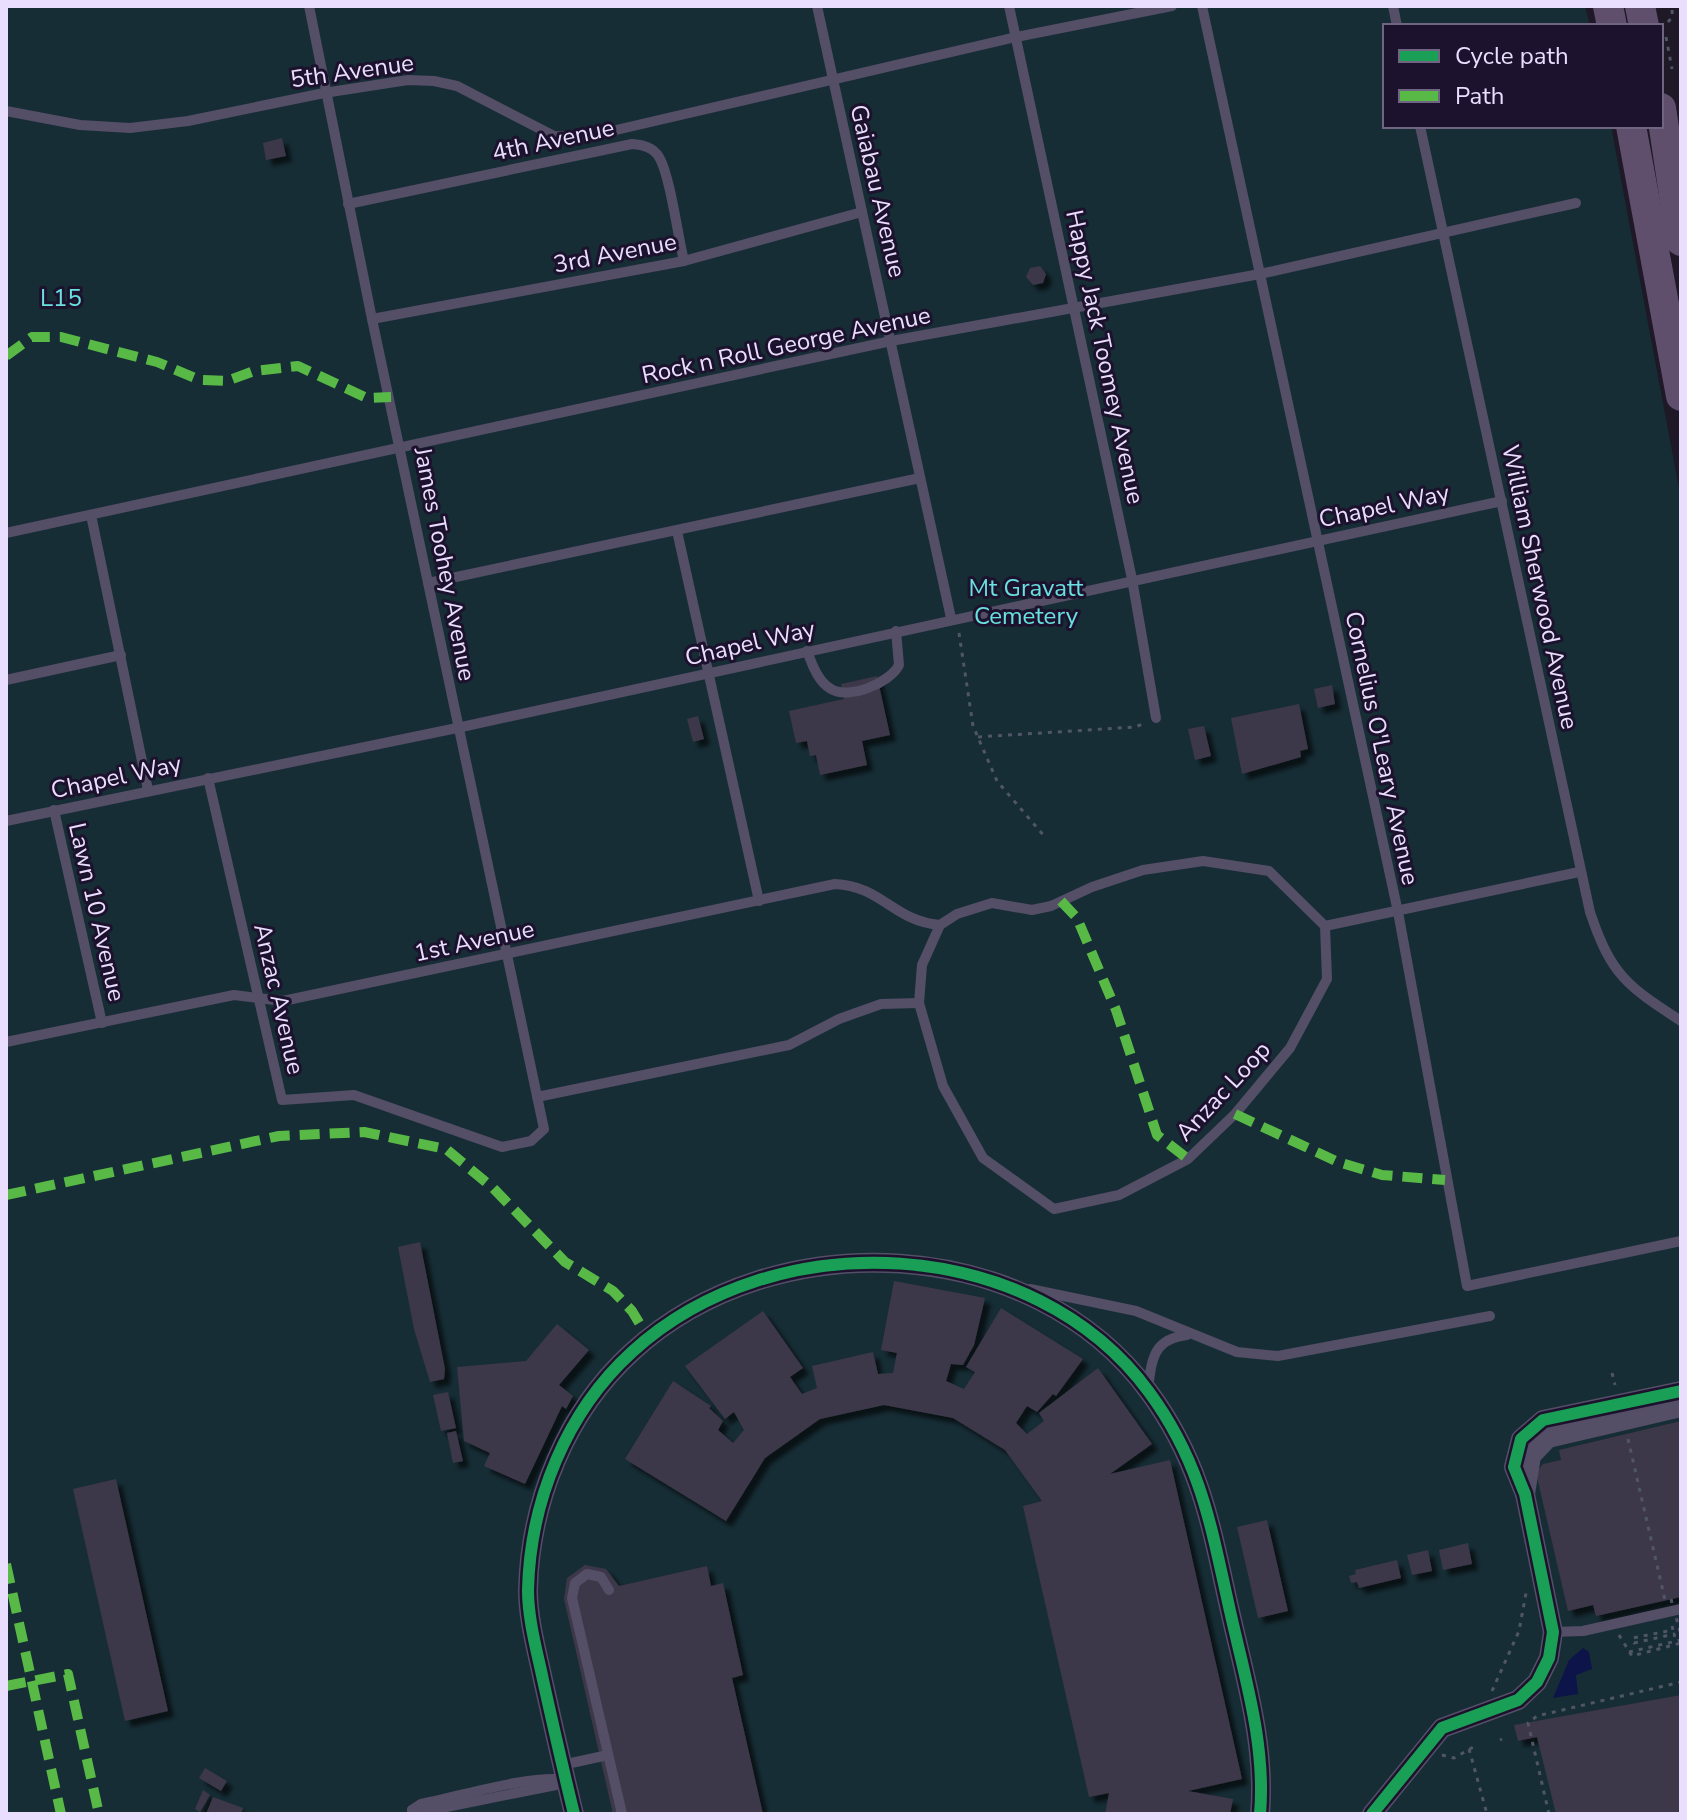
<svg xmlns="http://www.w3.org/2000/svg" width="1687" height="1820" viewBox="0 0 1687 1820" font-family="'Nunito Sans',sans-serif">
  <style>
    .green { fill: #162d35 }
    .water { fill: #0d1449 }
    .building { fill: #3e3748; filter: url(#shadow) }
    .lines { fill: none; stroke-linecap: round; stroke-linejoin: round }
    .path { stroke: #505668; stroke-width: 3; stroke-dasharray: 4 6; stroke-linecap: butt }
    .service { stroke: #544e67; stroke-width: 10 }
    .minor { stroke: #544e67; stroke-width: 20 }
    .primary { stroke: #5f4e6c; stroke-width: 30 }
    .path-bridge { stroke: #505668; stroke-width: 3; stroke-dasharray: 4 6; stroke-linecap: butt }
    .quiet { stroke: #58b947; stroke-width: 10; stroke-dasharray: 20 10; stroke-linecap: butt }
    .cycleway-casing { stroke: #1d122d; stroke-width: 17 }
    .cycleway { stroke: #1a9f57; stroke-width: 12 }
    .labels { text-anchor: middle; stroke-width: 6; stroke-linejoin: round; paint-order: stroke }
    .street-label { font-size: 24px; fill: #eadeff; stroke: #1d122d }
    .park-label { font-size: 24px; fill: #68e1e0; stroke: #1d122d }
  </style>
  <defs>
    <filter id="shadow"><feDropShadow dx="6" dy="6" stdDeviation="2" flood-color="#0009"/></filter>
  </defs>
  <rect width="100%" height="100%" fill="#1e1827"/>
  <!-- green -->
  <path class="green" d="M6,6h1579l5,20h-205v100h226l70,373v1315h-1675z"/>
  <!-- water -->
  <path class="water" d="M1583,1648l6,4 3,17 -16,6 2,19 -25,4 16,-38z"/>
  <!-- building -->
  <g class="building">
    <path d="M282,138l4,18 -20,4 -3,-17z"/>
    <path d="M1040,266l6,8 -3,9 -10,2 -7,-8 4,-9z"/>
    <path d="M877,676l13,59 -28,6 5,24 -47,10 -4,-20 -6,1 -3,-15 -11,2 -7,-32 55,-12 -3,-15z"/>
    <path d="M1332,685l3,19 -17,4 -4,-19z"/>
    <path d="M1299,704l9,45 -8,2 1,6 -59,17 -11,-56z"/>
    <path d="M698,716l6,23 -11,3 -6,-23z"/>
    <path d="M1204,726l7,30 -16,4 -7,-31z"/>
    <path d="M420,1242l25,127 -1,10 -14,3 -16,-53 -16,-82z"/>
    <path d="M894,1281l91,17 -11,47 -11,20 -12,-1 -5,17 18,8 11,-17 -9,-5 35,-59 82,51 -27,37 -3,-2 -16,18 -10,-6 -11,17 11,11 17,-13 -5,-8 59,-45 54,76 -42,30 60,-14 72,319 -54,12 45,8 -3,15h-125l4,-21 -20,4 -66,-291 19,-5 -37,-51 -52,-32 -69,-13 -64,14 -55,39 -39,63 -101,-62 48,-78 38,25 -2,2 14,13 -5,9 15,13 11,-13 -10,-18 -9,7 -40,-53 78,-55 40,57 -13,9 12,17 15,-6 -5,-22 61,-14 5,22 15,-1 4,-20 -16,-3z"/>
    <path d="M557,1324l32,26 -30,35 14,11 -7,13 -4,-3 -37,78 -41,-18 6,-13 -26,-12 -7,-74 69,-6z"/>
    <path d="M448,1392l8,36 -15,3 -8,-36z"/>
    <path d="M1681,1421v176l-85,19 -3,-11 -25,6 -31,-134 2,-8 4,-5 18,-4 -2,-10z"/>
    <path d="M456,1431l7,30 -10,2 -6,-30z"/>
    <path d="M116,1479l52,232 -43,10 -52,-232z"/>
    <path d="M1267,1520l21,91 -30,7 -21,-91z"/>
    <path d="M1468,1543l4,21 -29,6 -4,-20z"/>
    <path d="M1428,1550l4,21 -20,4 -5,-20z"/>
    <path d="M1397,1560l4,18 -42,10 -2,-6 -6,1 -2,-7 7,-2 -1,-4z"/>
    <path d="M585,1565l21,4 13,17 88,-20 4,20 12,-3 20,92 -11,3 31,136h-150l-49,-215 3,-21z"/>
    <path d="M1681,1695v119h-125l-19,-77 -19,4 -4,-16z"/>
    <path d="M205,1768l22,13 -6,10 -22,-13z"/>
    <path d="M203,1790l7,5 -10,17 -5,-3z"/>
    <path d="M213,1797l30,11 -2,6h-35z"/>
  </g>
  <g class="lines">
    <!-- path -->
    <g class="path">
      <path d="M1668,22l5,-6 -2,-10"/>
      <path d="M1666,37l6,32"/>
      <path d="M959,633l14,93 24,55 48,56"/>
      <path d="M978,737l157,-10 10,-4"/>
      <path d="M1612,1373l3,12"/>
      <path d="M1628,1439l37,161"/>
      <path d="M1672,1626l1,4 -40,8 1,5 40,-9 2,7"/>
      <path d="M1619,1635l13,21 49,-13"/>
      <path d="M1629,1652l52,-12"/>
      <path d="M1492,1691l27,-60 7,-38"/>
      <path d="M1500,1740l2,-1"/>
      <path d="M1469,1749l18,65"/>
      <path d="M1442,1755l12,3 21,-12"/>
      <path d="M1549,1814l-21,-91 9,-7 144,-34"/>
    </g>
    <!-- service -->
    <g class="service">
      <path d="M817,6l134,612"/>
      <path d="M1009,6l123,573 24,139"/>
      <path d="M1202,6l196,906 69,374 214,-45"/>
      <path d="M1393,6l4,20"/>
      <path d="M6,111l74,14 50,3 58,-7 136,-28 84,-13 26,1 23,5 97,50 32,1 430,-100 156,-31"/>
      <path d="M1420,126l170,786c21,63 37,74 91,109"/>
      <path d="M348,204l284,-60c11,1 21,3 27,13 11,18 19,80 25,104"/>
      <path d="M372,319l312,-58 178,-49"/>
      <path d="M91,515l57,275"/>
      <path d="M677,531l82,370"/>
      <path d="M6,533l885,-192 369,-67 316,-71"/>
      <path d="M428,583l492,-105"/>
      <path d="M807,651c5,13 11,31 24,38 18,11 59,-6 68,-24l-3,-34"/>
      <path d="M6,680l115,-25"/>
      <path d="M208,778l74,322 72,-5 148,52 29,-6 13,-12 -172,-810 -63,-313"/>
      <path d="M54,810l48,213"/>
      <path d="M6,821l451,-93 1045,-227"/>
      <path d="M1203,861l66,10 56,55 2,53 -37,69 -55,66 -47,45 -69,36 -65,14 -71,-51 -40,-72 -24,-83 3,-38 18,-40 17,-11 35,-11 40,7 19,-4 41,-19 51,-17z"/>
      <path d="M1325,926l254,-54"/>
      <path d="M6,1042l228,-47 49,6 552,-117c47,2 58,37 105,41"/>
      <path d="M537,1097l252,-52 50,-26 42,-15 38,-1"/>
      <path d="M1030,1289l106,22 101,41 41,4 212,-40"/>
      <path d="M1148,1388c4,-29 5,-49 39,-53"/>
      <path d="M609,1590l-8,-13 -14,-3 -12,9 -3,15 50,216"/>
      <path d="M1553,1632l30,-1 98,-22"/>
      <path d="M562,1765l46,-10"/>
      <path d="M412,1810l10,2 134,-27 10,-5"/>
      <path d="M412,1810l9,-6c36,-7 111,-30 145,-24"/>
    </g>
    <!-- minor -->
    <g class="minor">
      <path d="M1525,1494l6,-38 17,-18 133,-31"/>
      <path d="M574,1814c-11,-45 -21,-89 -31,-134 -6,-29 -15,-60 -15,-90 2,-88 38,-178 104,-238 143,-131 401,-118 517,40 53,72 62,135 81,219 15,67 36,134 30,203"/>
      <path d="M1372,1814l70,-86 76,-28 19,-18 12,-24 4,-26 -28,-138 -11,-27 7,-28 22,-19 138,-29"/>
    </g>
    <!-- primary -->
    <g class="primary">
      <path d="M1608,6l4,20"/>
      <path d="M1640,6l4,20"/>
      <path d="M1661,108l20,133"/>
      <path d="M1631,126l50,270"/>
    </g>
    <!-- path-bridge -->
    <path class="path-bridge" d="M1671,1599l10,36"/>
    <!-- quiet -->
    <g class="quiet">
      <path d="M6,356l26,-19h29l96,25 43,18 27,1 27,-10 44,-5 69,32 24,-1"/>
      <path d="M1061,901l16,17 39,92 41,125 31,24"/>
      <path d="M1235,1114l103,48 44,13 63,5"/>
      <path d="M6,1195l273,-59 85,-4 82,17 47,39 72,74 48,29 19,20 17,28"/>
      <path d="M6,1564l55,250"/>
      <path d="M6,1686l62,-12 31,140"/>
    </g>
    <!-- cycleway casing -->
    <g class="cycleway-casing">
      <g id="cycleway">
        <path d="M574,1814c-11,-45 -21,-89 -31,-134 -6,-29 -15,-60 -15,-90 2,-88 38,-178 104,-238 143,-131 401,-118 517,40 53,72 62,135 81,219 15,67 36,134 30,203"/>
        <path d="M1372,1814l70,-86 76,-28 19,-18 12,-24 4,-26 -28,-138 -11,-27 7,-28 22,-19 138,-29"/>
      </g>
    </g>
    <!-- cycleway -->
    <use href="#cycleway" class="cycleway"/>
  </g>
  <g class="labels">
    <!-- street labels -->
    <g class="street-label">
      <text transform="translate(352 71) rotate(-8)" y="8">5th Avenue</text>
      <text transform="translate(553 140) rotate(-12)" y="8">4th Avenue</text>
      <text transform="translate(878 191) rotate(77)" y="8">Gaiabau Avenue</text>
      <text transform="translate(615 253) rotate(-11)" y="8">3rd Avenue</text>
      <text transform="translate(786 345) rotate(-12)" y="8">Rock n Roll George Avenue</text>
      <text transform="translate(1105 357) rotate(78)" y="8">Happy Jack Toomey Avenue</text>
      <text transform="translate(1384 506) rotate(-12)" y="8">Chapel Way</text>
      <text transform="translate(445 564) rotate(79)" y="8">James Toohey Avenue</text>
      <text transform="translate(1540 587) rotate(78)" y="8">William Sherwood Avenue</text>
      <text transform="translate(750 643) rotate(-13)" y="8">Chapel Way</text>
      <text transform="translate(1382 748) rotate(78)" y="8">Cornelius O'Leary Avenue</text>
      <text transform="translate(116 777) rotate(-12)" y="8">Chapel Way</text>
      <text transform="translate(97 912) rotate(77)" y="8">Lawn 10 Avenue</text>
      <text transform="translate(474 941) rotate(-12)" y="8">1st Avenue</text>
      <text transform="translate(279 999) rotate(77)" y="8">Anzac Avenue</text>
      <text transform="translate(1223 1091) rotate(-47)" y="8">Anzac Loop</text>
    </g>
    <!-- park labels -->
    <g class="park-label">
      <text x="61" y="306">L15</text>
      <text x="1026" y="596">Mt Gravatt<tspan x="1026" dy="28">Cemetery</tspan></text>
    </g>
  </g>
  <!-- border -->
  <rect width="1687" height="1820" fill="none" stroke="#eadeff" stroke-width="16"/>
  <!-- legend -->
  <rect x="1383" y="24" width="280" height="104" fill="#1d122d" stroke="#6f6481" stroke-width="2"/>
  <rect x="1399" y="50" width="40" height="12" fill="#1a9f57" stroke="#6f6481" stroke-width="2"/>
  <text x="1455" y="64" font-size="24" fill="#eadeff">Cycle path</text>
  <rect x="1399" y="90" width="40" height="12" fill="#58b947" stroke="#6f6481" stroke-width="2"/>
  <text x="1455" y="104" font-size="24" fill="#eadeff">Path</text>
</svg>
